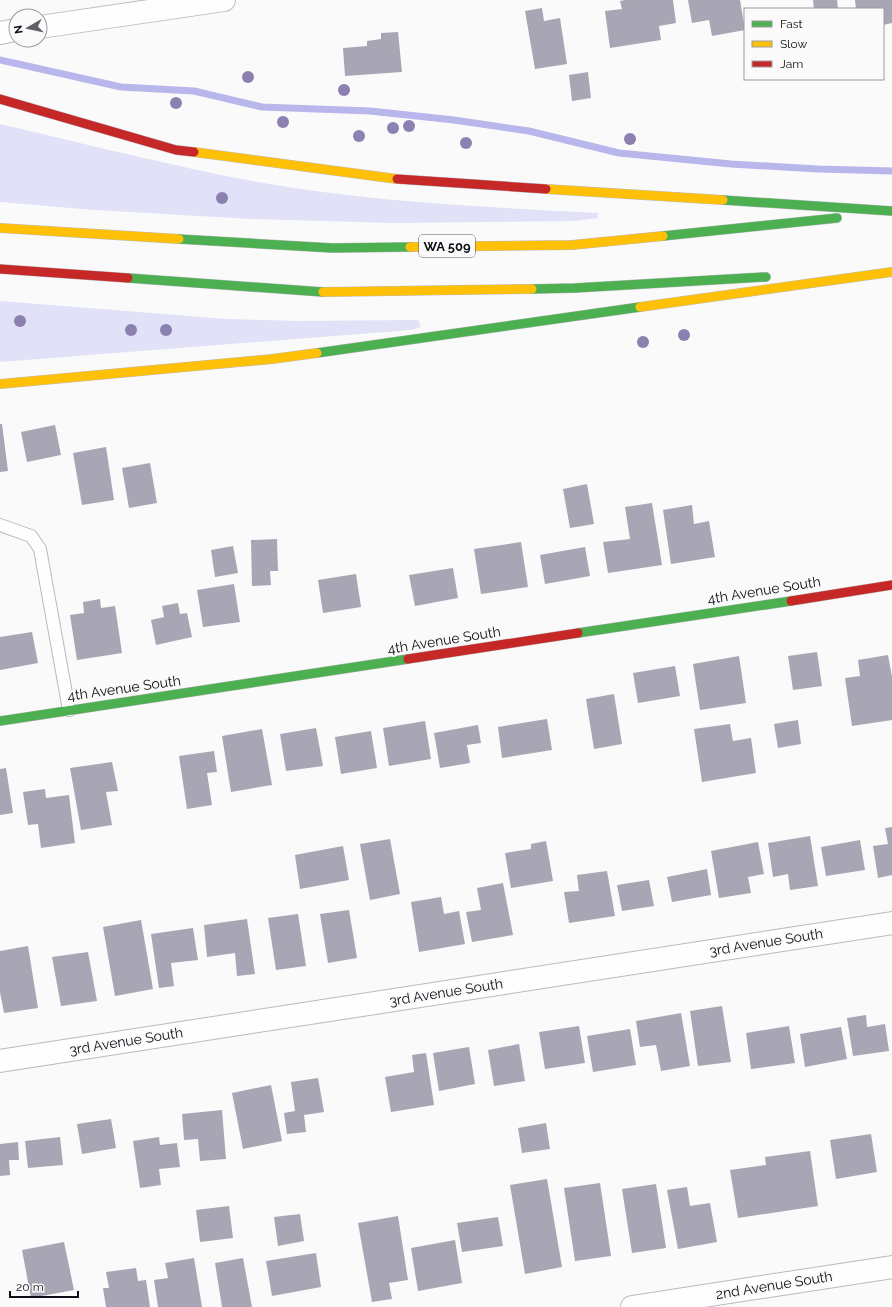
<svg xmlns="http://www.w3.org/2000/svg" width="892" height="1307" viewBox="0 0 892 1307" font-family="Raleway,sans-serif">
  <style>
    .green { fill: #e1e1f8 }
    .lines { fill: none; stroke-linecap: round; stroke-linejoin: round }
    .stream { stroke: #b9b6eb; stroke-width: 7 }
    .building { fill: #a8a6b4 }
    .lane-casing { stroke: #bababf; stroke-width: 14 }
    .street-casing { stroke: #bababf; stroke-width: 24 }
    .fast-casing { stroke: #bababf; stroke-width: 10 }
    .slow-casing { stroke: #bababf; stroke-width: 10 }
    .jam-casing { stroke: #bababf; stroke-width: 10 }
    .lane { stroke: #fefefe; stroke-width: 12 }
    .street { stroke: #fefefe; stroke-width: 22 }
    .fast { stroke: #4caf50; stroke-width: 9 }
    .slow { stroke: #ffc107; stroke-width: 9 }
    .jam { stroke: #c62828; stroke-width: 9 }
    .tree { fill: #8b80b0 }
    .labels { text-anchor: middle; stroke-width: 4; stroke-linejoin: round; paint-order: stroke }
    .shield { fill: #fafafa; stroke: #54545a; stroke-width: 1 }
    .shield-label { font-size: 13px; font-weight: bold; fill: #0d0d16 }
    .street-label { font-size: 14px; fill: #0d0d16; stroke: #fafafa }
  </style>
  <rect width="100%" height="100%" fill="#fafafa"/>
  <!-- green -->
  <g class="green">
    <path d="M0,124c86,20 171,42 258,58 112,20 226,25 340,31v5l-24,3 -183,2 -139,-4 -158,-9 -94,-8z"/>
    <path d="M0,301l227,18 71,2 120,-1 3,7 -10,3 -411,32z"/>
  </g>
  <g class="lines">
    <!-- stream -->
    <path class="stream" d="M0,60l121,27 73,4 68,16 108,4 84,9 75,11 90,22 112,11 87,5 74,2"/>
  </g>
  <!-- building -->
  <g class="building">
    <path d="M625,0h48l3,23 -17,3 2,14 -51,8 -5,-37 17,-2 -2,-8z"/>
    <path d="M688,0h52l5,30 -33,6 -3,-16 -17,3z"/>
    <path d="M813,0h24l1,9h-24z"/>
    <path d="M855,0h37v23l-9,2v-16h-27z"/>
    <path d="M542,8l2,13 16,-3 7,46 -32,5 -10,-58z"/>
    <path d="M398,32l4,40 -57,4 -2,-28 24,-2v-5l14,-2v-6z"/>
    <path d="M588,72l3,26 -19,3 -3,-26z"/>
    <path d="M0,424h2l6,47 -8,1z"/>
    <path d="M55,425l6,30 -34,7 -6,-30z"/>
    <path d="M106,447l8,53 -32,5 -9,-52z"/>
    <path d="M150,463l7,40 -28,5 -7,-40z"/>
    <path d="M587,484l7,40 -24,4 -7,-39z"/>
    <path d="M652,503l10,62 -54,8 -5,-31 27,-3 -5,-32z"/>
    <path d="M692,505l2,19 15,-3 6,36 -44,7 -8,-54z"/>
    <path d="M277,539l1,32h-8l1,14 -19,1 -1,-46z"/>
    <path d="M521,542l7,45 -47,7 -7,-45z"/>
    <path d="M233,546l5,27 -23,4 -4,-27z"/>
    <path d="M585,547l5,29 -45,8 -5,-29z"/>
    <path d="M453,568l5,30 -43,8 -6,-31z"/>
    <path d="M356,574l5,33 -38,6 -5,-33z"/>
    <path d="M234,584l6,38 -37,5 -6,-37z"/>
    <path d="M100,599l1,9 14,-2 7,47 -45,7 -7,-45 14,-2 -1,-11z"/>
    <path d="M178,603l2,11 7,-1 5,24 -36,8 -5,-25 13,-3 -2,-11z"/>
    <path d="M32,632l6,31 -38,7v-33z"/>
    <path d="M817,652l5,34 -29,4 -5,-34z"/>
    <path d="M888,655l4,22v43l-40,6 -7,-48 15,-2 -2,-16z"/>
    <path d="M739,656l7,47 -46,7 -7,-46z"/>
    <path d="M675,666l5,30 -42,7 -5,-30z"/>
    <path d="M614,694l8,50 -28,5 -8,-50z"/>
    <path d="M547,719l5,31 -50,8 -4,-31z"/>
    <path d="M798,720l3,24 -23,4 -4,-24z"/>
    <path d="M425,721l6,38 -42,7 -6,-38z"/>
    <path d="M730,724l3,17 18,-3 5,35 -54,9 -8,-53z"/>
    <path d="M478,725l3,18 -14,2 3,18 -30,5 -6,-35z"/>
    <path d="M316,728l7,38 -37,5 -6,-37z"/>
    <path d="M262,729l10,56 -41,7 -9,-56z"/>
    <path d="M371,731l6,37 -36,6 -6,-37z"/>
    <path d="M214,751l3,21 -10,1 5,32 -25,4 -8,-53z"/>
    <path d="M112,762l6,29 -12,1 6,33 -31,5 -11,-62z"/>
    <path d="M6,768l7,45 -13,2v-46z"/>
    <path d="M45,789l1,9 23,-3 6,48 -34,5 -3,-24 -10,1 -5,-33z"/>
    <path d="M892,827v48l-14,3 -5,-32 15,-2 -3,-16z"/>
    <path d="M810,836l8,50 -28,4 -2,-16 -15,3 -5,-34z"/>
    <path d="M390,839l10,55 -30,6 -10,-56z"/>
    <path d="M860,840l5,30 -39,6 -5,-29z"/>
    <path d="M546,841l7,40 -42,7 -6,-35 26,-4v-5z"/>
    <path d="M758,842l6,32 -16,3 3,16 -32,5 -8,-47z"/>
    <path d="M343,846l6,34 -49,9 -5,-34z"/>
    <path d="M707,869l4,26 -39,7 -5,-25z"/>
    <path d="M607,871l8,45 -46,7 -5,-31 15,-1 -2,-16z"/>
    <path d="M649,880l5,26 -32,5 -5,-26z"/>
    <path d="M503,883l10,52 -41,7 -6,-30 15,-2 -4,-22z"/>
    <path d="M441,897l3,17 15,-3 6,33 -46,8 -8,-50z"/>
    <path d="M349,910l8,48 -29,5 -8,-49z"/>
    <path d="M298,914l8,52 -30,4 -8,-52z"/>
    <path d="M247,919l8,55 -18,2 -2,-23 -28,4 -3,-32z"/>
    <path d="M141,920l12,69 -38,7 -12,-69z"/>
    <path d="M193,928l5,32 -27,3 3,23 -15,2 -8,-54z"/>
    <path d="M28,946l10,62 -34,5 -4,-21v-41z"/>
    <path d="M88,952l9,49 -36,5 -9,-49z"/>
    <path d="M722,1006l9,56 -33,4 -8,-55z"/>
    <path d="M681,1013l9,53 -29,5 -5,-26 -16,2 -4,-26z"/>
    <path d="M866,1015l1,12 18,-3 4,27 -36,5 -6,-38z"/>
    <path d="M579,1026l6,37 -40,6 -6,-37z"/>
    <path d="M789,1026l6,37 -44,6 -5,-36z"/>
    <path d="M841,1027l6,32 -42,8 -5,-33z"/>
    <path d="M630,1029l6,36 -43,7 -6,-36z"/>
    <path d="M519,1044l6,37 -31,5 -6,-36z"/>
    <path d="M469,1047l6,37 -36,7 -6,-38z"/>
    <path d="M426,1053l8,52 -43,7 -6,-35 29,-5 -2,-17z"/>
    <path d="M318,1078l6,34 -20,3 2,17 -19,2 -3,-21 11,-2 -4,-29z"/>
    <path d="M271,1085l11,56 -39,8 -11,-56z"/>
    <path d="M222,1110l4,49 -26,2 -2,-22 -14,1 -2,-26z"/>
    <path d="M111,1119l5,29 -34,6 -5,-30z"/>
    <path d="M546,1123l4,26 -28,4 -4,-25z"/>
    <path d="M871,1134l6,38 -41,7 -6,-39z"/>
    <path d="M60,1137l3,28 -35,3 -3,-27z"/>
    <path d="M159,1137l1,8 17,-2 3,24 -21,2 2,16 -21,3 -7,-47z"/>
    <path d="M18,1142l1,18h-10l1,15 -10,1v-32z"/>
    <path d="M810,1151l8,55 -80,12 -8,-48 36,-5 -1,-8z"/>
    <path d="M547,1179l15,88 -37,7 -15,-89z"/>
    <path d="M600,1183l11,73 -36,5 -11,-73z"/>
    <path d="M656,1184l10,64 -34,5 -10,-64z"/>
    <path d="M687,1187l3,19 20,-3 7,39 -39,7 -11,-59z"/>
    <path d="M229,1206l4,32 -33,4 -4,-32z"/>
    <path d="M300,1214l4,27 -26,5 -4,-29z"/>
    <path d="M398,1216l10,64 -19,3 3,16 -20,3 -14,-79z"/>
    <path d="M498,1217l5,29 -41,6 -5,-29z"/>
    <path d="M455,1240l7,43 -44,8 -7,-43z"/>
    <path d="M64,1242l10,48 -43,8 -9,-48z"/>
    <path d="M316,1253l5,34 -49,9 -6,-35z"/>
    <path d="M194,1258l8,49h-44l-4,-27 14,-2 -3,-15z"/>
    <path d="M243,1258l9,49h-30l-7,-44z"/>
    <path d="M136,1268l2,13 8,-1 4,27h-44l-3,-19h6l-3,-16z"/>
  </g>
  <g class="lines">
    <!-- lane casing -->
    <g class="lane-casing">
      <path id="lane" d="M0,525l31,11 9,13 29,161"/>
    </g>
    <!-- street casing -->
    <g class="street-casing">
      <g id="street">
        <path d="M40,27l184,-27"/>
        <path d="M0,33l16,-3"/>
        <path d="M0,1061l892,-138"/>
        <path d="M632,1307l260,-40"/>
      </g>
    </g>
    <!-- fast casing -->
    <g class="fast-casing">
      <g id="fast">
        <path d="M723,200l169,11"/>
        <path d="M663,236l174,-18"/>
        <path d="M179,239l153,9 78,-1"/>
        <path d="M128,278l195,14"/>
        <path d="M532,289l43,-1 191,-11"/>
        <path d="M317,353l323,-46"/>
        <path d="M578,633l213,-32"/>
        <path d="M0,721l408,-62"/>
      </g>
    </g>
    <!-- slow casing -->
    <g class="slow-casing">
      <g id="slow">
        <path d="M194,152l203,27"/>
        <path d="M546,189l177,11"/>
        <path d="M0,228l179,11"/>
        <path d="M410,247l162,-2 91,-9"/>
        <path d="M323,292l209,-3"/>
        <path d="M640,307l252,-35"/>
        <path d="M0,384l272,-25 45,-6"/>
      </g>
    </g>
    <!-- jam casing -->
    <g class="jam-casing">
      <g id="jam">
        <path d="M0,99l176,51 18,2"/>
        <path d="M397,179l149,10"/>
        <path d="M0,269l128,9"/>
        <path d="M791,601l101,-16"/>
        <path d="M408,659l170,-26"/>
      </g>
    </g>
    <!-- lane -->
    <use href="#lane" class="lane"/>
    <!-- street -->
    <use href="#street" class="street"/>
    <!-- fast -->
    <use href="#fast" class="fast"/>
    <!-- slow -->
    <use href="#slow" class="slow"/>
    <!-- jam -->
    <use href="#jam" class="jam"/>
  </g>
  <!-- trees -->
  <g class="tree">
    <circle cx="248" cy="77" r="6"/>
    <circle cx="344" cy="90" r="6"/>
    <circle cx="176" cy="103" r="6"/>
    <circle cx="283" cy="122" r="6"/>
    <circle cx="409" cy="126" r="6"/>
    <circle cx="393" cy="128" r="6"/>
    <circle cx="359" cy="136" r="6"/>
    <circle cx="630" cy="139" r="6"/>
    <circle cx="466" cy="143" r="6"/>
    <circle cx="222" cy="198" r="6"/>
    <circle cx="20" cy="321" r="6"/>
    <circle cx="131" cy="330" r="6"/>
    <circle cx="166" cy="330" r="6"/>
    <circle cx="684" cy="335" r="6"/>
    <circle cx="643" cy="342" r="6"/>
  </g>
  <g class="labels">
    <!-- shield labels -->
    <rect class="shield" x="419" y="235" width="56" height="22" rx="3"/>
    <g class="shield-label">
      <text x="447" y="251">WA 509</text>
    </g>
    <!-- street labels -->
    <g class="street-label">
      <text transform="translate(764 590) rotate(-9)" y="5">4th Avenue South</text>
      <text transform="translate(444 640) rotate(-9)" y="5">4th Avenue South</text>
      <text transform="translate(124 688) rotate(-8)" y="5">4th Avenue South</text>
      <text transform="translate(766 942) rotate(-9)" y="5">3rd Avenue South</text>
      <text transform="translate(446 992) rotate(-9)" y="5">3rd Avenue South</text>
      <text transform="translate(126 1041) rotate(-9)" y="5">3rd Avenue South</text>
      <text transform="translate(774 1285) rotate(-9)" y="5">2nd Avenue South</text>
    </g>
  </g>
  <!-- legend -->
  <rect x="744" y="8" width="140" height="72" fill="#fafafa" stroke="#9b9b9f"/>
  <rect x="752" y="21" width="20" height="6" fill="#4caf50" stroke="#9b9b9f"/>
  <text x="780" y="28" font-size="12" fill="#0d0d16">Fast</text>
  <rect x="752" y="41" width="20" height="6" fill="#ffc107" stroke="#9b9b9f"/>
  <text x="780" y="48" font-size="12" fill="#0d0d16">Slow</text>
  <rect x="752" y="61" width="20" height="6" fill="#c62828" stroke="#9b9b9f"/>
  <text x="780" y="68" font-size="12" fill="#0d0d16">Jam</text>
  <!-- north arrow -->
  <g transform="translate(28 28) rotate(261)"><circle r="19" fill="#fafafa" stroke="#9b9b9f"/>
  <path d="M0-3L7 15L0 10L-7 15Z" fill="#606066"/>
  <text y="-6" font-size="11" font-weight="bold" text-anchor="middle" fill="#0d0d16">N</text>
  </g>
  <!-- scale -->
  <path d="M10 1291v6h68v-6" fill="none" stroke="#0d0d16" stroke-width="2"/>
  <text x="16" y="1291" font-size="12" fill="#0d0d16" stroke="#fafafa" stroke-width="3" paint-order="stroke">20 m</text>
</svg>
